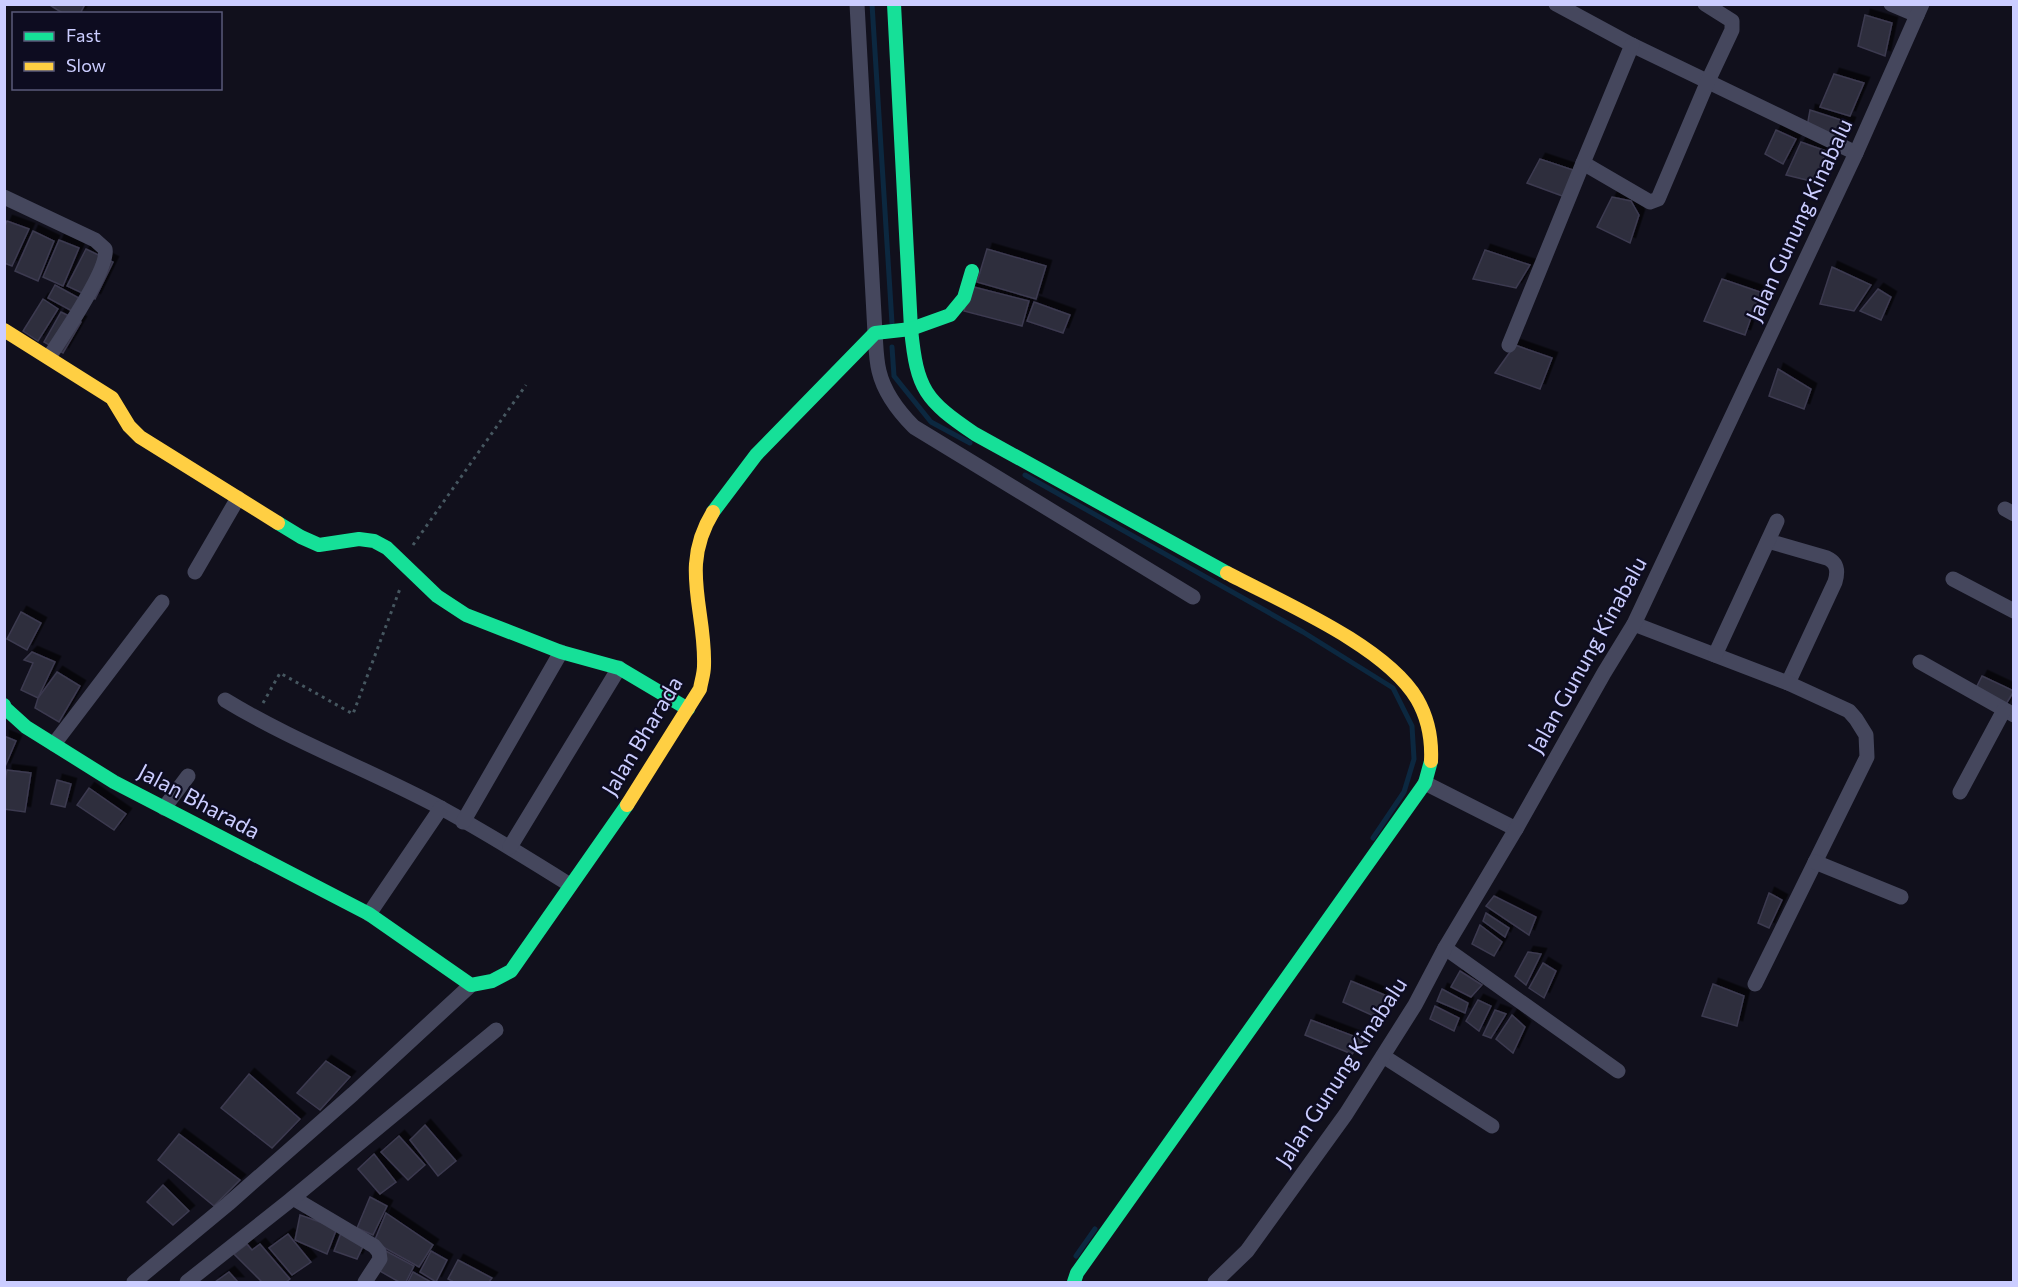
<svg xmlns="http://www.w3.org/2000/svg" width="2018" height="1287" viewBox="0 0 2018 1287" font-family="Commissioner,sans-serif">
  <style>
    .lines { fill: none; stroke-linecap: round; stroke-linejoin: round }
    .stream { stroke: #0c2840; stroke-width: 5 }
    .building { fill: #2e2e3e; stroke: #3c3a50; stroke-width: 1.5; filter: url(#shadow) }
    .path { stroke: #465760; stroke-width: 3; stroke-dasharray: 3 4.5; stroke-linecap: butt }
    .street { stroke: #45475d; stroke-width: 15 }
    .fast { stroke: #16e098; stroke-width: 14 }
    .slow { stroke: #ffcf43; stroke-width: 14 }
    .labels { text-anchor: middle; stroke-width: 4.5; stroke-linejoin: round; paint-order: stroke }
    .street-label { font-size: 22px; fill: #cbcdff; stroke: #0d0c20 }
  </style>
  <defs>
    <filter id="shadow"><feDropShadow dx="5.5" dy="-5.5" stdDeviation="0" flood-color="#0009"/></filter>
  </defs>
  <rect width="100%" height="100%" fill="#11101c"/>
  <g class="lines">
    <!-- stream -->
    <g class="stream">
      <path d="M872,4l20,319"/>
      <path d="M892,347l2,29 37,46 39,21"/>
      <path d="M1025,475l278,157 90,56 19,38 2,33 -10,33 -31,46"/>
      <path d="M1076,1256l19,-27"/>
    </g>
  </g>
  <!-- building -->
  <g class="building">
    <path d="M48,4h37l-5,10h-16z"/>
    <path d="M1865,15l27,8 -7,33 -27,-10z"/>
    <path d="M1834,74l30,9 -14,33 -30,-9z"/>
    <path d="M1810,110l40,13 -7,18 -36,-14z"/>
    <path d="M1776,130l20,9 -13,25 -18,-10z"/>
    <path d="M1801,142l25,9 -11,31 -29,-7z"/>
    <path d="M1540,159l36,12 -11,26 -38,-14z"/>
    <path d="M1612,197l19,4 8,14 -9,28 -33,-16z"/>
    <path d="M7,221l22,8 -17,37 -8,-3v-35z"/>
    <path d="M33,231l21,10 -16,40 -23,-10z"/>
    <path d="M59,240l20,8 -16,38 -20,-9z"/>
    <path d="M86,249l27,13 -18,37 -28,-13z"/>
    <path d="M987,249l59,17 -10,33 -59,-17z"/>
    <path d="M1485,250l45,15 -14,23 -43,-9z"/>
    <path d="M1832,267l39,18 -17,26 -34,-7z"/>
    <path d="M1722,279l38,13 -15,43 -41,-14z"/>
    <path d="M55,285l33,18 -7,13 -33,-18z"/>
    <path d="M970,286l59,15 -7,25 -58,-15z"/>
    <path d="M1878,289l13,8 -10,23 -21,-9z"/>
    <path d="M43,299l15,10 -20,32 -15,-10z"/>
    <path d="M1034,302l36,13 -7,18 -36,-12z"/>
    <path d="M61,312l20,10 -18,31 -19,-11z"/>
    <path d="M1515,345l37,13 -12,31 -45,-16z"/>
    <path d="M1778,369l33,20 -7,20 -35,-13z"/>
    <path d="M21,612l20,11 -14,27 -20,-11z"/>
    <path d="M32,652l23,10 -17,36 -17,-8 12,-27 -9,-3z"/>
    <path d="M57,672l23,14 -21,36 -24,-14 3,-10z"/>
    <path d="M1982,676l32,15 -11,18 -32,-11z"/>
    <path d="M4,736l12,5 -12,28z"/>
    <path d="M7,770l24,3 -6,39 -21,-3v-24z"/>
    <path d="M57,780l14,4 -6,23 -14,-3z"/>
    <path d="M89,788l37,26 -12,16 -37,-25z"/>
    <path d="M1769,893l13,7 -13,28 -11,-5z"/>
    <path d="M1494,896l42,21 -7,18 -43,-29z"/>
    <path d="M1486,913l23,15 -4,9 -22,-16z"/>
    <path d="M1480,925l22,17 -8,14 -22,-12z"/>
    <path d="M1528,952l13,2 -15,31 -11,-9z"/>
    <path d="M1543,963l13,8 -12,27 -15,-10z"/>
    <path d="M1460,971l22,14 -11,12 -20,-10z"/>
    <path d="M1351,981l36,15 -11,21 -33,-15z"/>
    <path d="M1713,984l31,12 -7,30 -35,-10z"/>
    <path d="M1442,989l26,14 -3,10 -28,-12z"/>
    <path d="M1478,1000l13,6 -12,25 -13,-10z"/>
    <path d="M1435,1006l24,12 -5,13 -24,-12z"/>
    <path d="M1495,1010l11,4 -15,24 -8,-3z"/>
    <path d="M1512,1015l13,12 -12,26 -17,-14z"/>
    <path d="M1311,1020l53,20 -12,14 -47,-19z"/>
    <path d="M326,1061l24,16 -30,33 -23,-17z"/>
    <path d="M249,1074l51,45 -28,29 -51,-40z"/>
    <path d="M425,1125l31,36 -18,15 -28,-36z"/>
    <path d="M179,1134l61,46 -26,26 -56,-46z"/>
    <path d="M399,1136l26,29 -17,15 -27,-28z"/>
    <path d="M374,1154l22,28 -16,12 -22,-25z"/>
    <path d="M163,1185l26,26 -16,14 -26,-23z"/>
    <path d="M370,1197l17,9 -14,29 -16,-7z"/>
    <path d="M386,1213l47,32 -14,22 -45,-25z"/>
    <path d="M300,1215l37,13 -10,26 -32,-14z"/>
    <path d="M341,1233l23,11 -7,15 -23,-8z"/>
    <path d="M288,1234l23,28 -19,13 -23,-27z"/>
    <path d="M247,1244l5,6 8,-6 30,35 -4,3h-24l-28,-28z"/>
    <path d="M386,1251l28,15 -8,16h-7l-21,-12z"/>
    <path d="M431,1251l16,9 -11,22 -16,-10z"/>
    <path d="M458,1260l34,18 -3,4h-35l-6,-3z"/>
    <path d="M229,1272l9,10h-23z"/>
    <path d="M413,1272l18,10h-23z"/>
  </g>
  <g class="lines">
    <!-- path -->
    <g class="path">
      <path d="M413,545l113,-160"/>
      <path d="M263,703l17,-30 73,41 48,-128"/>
    </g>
    <!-- street -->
    <g class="street">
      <path d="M857,4l18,329c1,13 1,26 4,38 5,21 20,41 35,56l279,170"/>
      <path d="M1556,4l76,41 224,108"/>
      <path d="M1891,4l26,11"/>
      <path d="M1583,163l67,39 8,-3 50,-118 24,-51v-9l-27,-17"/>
      <path d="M4,197l91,43 10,9c5,18 -44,90 -56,108"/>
      <path d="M1509,345l74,-182 49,-118"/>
      <path d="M2005,509l9,5"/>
      <path d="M1768,541l59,17c11,5 11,14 8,24l-47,101"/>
      <path d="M195,572l43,-74"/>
      <path d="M1953,579l61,32"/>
      <path d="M1634,624l154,59 61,28 7,8 10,16 1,22 -112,227"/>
      <path d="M1715,655l62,-134"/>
      <path d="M1920,662l94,53"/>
      <path d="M225,700c69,42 145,70 216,108 44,24 86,50 129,77"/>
      <path d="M54,744l108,-142"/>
      <path d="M1425,783l91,46"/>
      <path d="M1960,792l44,-82"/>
      <path d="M164,808l24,-32"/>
      <path d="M463,822l98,-170"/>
      <path d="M510,847l109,-179"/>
      <path d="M1815,862l86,35"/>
      <path d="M369,914l72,-106"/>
      <path d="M1445,948l173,123"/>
      <path d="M1383,1056l109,70"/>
      <path d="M293,1198l81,48 5,6 1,7 -15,23"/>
      <path d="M134,1282l94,-78 125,-110 118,-109"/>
      <path d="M187,1282l101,-80 208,-172"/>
      <path d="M1215,1282l32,-31 99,-137 69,-109 30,-57 71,-119 88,-156 30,-49 222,-471 66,-149"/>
    </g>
    <!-- fast -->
    <g class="fast">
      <path d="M894,4l17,325c6,61 14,71 64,105l252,139"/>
      <path d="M713,512l43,-57 119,-122 36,-4 39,-14 14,-17 8,-27"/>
      <path d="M278,523l23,14 18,8 40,-6 15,2 13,7 50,48 29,19 95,37 58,16 69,41"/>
      <path d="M4,705l1,3 21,19 88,55 255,132 102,71 21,-4 19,-10 116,-166"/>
      <path d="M1074,1282l3,-9 348,-490 6,-22"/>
    </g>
    <!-- slow -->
    <g class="slow">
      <path d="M4,330l108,68 17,28 11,11 138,86"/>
      <path d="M1227,573c55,29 159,73 190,126 11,19 15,41 14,62"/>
      <path d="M627,805l73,-116c1,-7 4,-15 4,-23 2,-57 -25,-99 9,-154"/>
    </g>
  </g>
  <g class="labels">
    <!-- street labels -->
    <g class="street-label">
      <text transform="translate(1799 220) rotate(-65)" y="8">Jalan Gunung Kinabalu</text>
      <text transform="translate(1587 655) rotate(-61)" y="8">Jalan Gunung Kinabalu</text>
      <text transform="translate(642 736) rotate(-59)" y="8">Jalan Bharada</text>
      <text transform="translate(199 801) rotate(28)" y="8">Jalan Bharada</text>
      <text transform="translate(1341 1072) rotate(-57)" y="8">Jalan Gunung Kinabalu</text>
    </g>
  </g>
  <!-- border -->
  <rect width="2018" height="1287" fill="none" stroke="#cbcdff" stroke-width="12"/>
  <!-- legend -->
  <rect x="12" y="12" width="210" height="78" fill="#0d0c20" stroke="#595979" stroke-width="1.5"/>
  <rect x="24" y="32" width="30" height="9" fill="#16e098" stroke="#595979" stroke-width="1.5"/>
  <text x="66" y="42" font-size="18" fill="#cbcdff">Fast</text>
  <rect x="24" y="62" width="30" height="9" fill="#ffcf43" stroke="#595979" stroke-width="1.5"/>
  <text x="66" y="72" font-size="18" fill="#cbcdff">Slow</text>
</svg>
